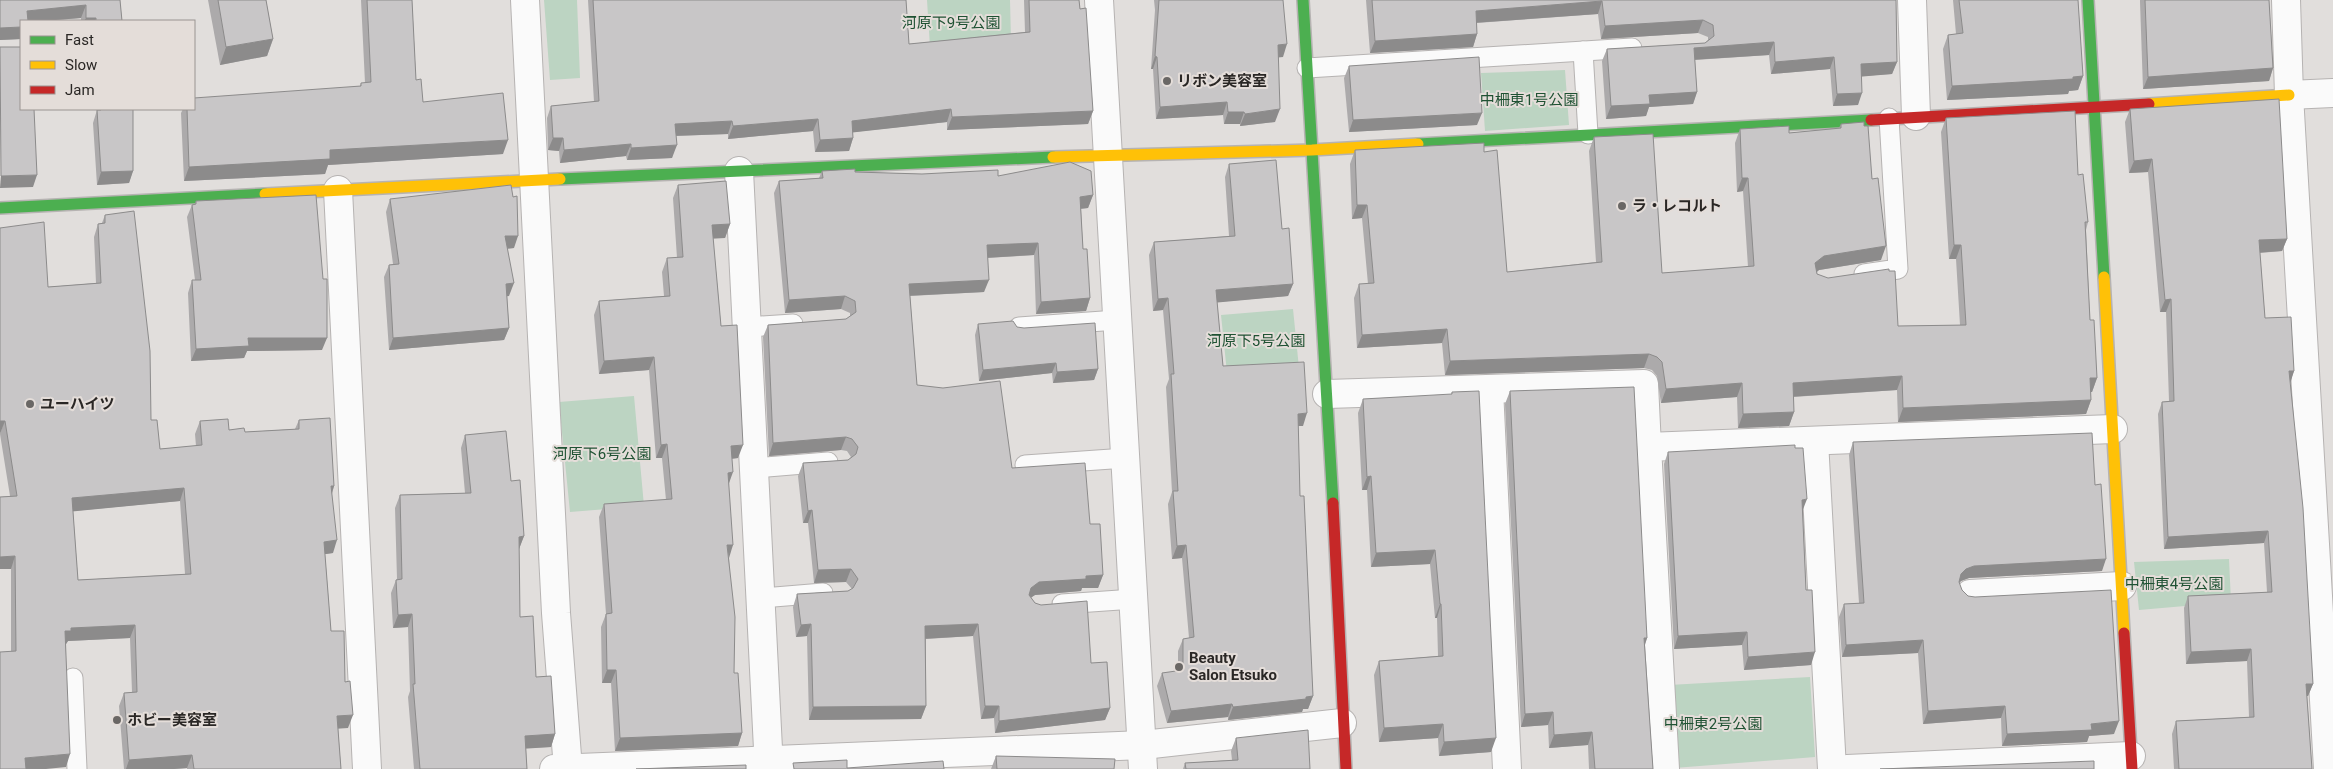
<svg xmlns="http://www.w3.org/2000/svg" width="2333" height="769" viewBox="0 0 2333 769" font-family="Roboto,'Noto Sans JP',sans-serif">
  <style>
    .green { fill: #bcd4c2 }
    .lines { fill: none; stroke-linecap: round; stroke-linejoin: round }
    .lane-casing { stroke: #b6b3b2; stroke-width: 21 }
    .street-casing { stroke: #b6b3b2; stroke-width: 30 }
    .fast-casing { stroke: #b6b3b2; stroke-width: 14 }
    .slow-casing { stroke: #b6b3b2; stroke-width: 14 }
    .jam-casing { stroke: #b6b3b2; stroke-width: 14 }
    .lane { stroke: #fafafa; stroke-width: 19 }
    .street { stroke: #fafafa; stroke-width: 28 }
    .fast { stroke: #4caf50; stroke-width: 11 }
    .slow { stroke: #ffc107; stroke-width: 11 }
    .jam { stroke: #c62828; stroke-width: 11 }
    .wall { fill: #acaaab; fill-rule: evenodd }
    .shaded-wall { fill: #8c8b8b }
    .building { fill: #c8c6c7; stroke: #8c8b8b; fill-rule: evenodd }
    .poi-dot { fill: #6a6765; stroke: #e4ddd9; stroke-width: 2 }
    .labels { text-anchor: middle; stroke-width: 4; stroke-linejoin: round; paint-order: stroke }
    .park-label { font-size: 15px; fill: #1f5233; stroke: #e4ddd9 }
    .poi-label { font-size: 15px; font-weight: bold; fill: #2a2725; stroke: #e4ddd9; text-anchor: start }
  </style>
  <rect width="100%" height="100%" fill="#e1dedc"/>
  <!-- green -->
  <g class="green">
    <path d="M544,0h33l3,78 -30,2z"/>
    <path d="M927,0h83l1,41 -81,6z"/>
    <path d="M1565,70l4,55 -84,6 -4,-58z"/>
    <path d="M1293,309l6,59 -72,5 -6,-58z"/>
    <path d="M634,396l10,110 -74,6 -11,-110z"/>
    <path d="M2229,559l2,43 -92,8 -5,-48z"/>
    <path d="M1810,677l5,80 -141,11 -5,-83z"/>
  </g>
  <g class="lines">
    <!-- lane casing -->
    <g class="lane-casing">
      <g id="lane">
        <path d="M1583,51l5,83"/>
        <path d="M1307,68l325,-20"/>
        <path d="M1864,274l34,-5 -9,-151"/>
        <path d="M747,327l46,-3"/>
        <path d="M1019,327l98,-7"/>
        <path d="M1025,465l101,-7"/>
        <path d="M754,468l74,-6"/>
        <path d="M761,598l62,-5"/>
        <path d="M1062,604l72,-5"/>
        <path d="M73,678l4,91"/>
      </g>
    </g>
    <!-- street casing -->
    <g class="street-casing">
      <g id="street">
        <path d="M525,0l31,613 12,156"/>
        <path d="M1099,0l44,769"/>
        <path d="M1912,0l4,116"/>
        <path d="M2286,0l3,95 39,674"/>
        <path d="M2289,95l44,-2"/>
        <path d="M739,171l30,598"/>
        <path d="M338,190l29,579"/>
        <path d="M1489,389l18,380"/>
        <path d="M1327,394l317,-10 3,63"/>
        <path d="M1814,441l18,328"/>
        <path d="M1970,594l152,-8"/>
        <path d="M554,769l589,-24 199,-22"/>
        <path d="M1665,769l-18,-322 466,-18"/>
        <path d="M1847,769l284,-13"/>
      </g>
    </g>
    <!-- fast casing -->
    <g class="fast-casing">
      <g id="fast">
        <path d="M1303,0l30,503"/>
        <path d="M2088,0l16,277"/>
        <path d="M1418,144l453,-24"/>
        <path d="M560,179l493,-22"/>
        <path d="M0,208l265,-14"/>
      </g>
    </g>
    <!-- slow casing -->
    <g class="slow-casing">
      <g id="slow">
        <path d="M2149,104l140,-9"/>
        <path d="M1053,157l259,-7 106,-6"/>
        <path d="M265,194l295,-15"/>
        <path d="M2104,277l20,356"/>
      </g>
    </g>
    <!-- jam casing -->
    <g class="jam-casing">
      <g id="jam">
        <path d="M1871,120l278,-16"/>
        <path d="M1333,503l13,266"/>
        <path d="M2124,633l8,136"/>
      </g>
    </g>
    <!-- lane -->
    <use href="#lane" class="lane"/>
    <!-- street -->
    <use href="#street" class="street"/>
    <!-- fast -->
    <use href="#fast" class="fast"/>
    <!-- slow -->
    <use href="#slow" class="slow"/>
    <!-- jam -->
    <use href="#jam" class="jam"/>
  </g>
  <!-- wall -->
  <g class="wall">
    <path d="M0,0h120l2,21h-41v-3l-38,3h-22v18l-21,1z"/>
    <path d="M208,0h58l7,39 -6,17 -47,9z"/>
    <path d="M361,0h51l4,80 7,22 80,52 -175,11 -3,9 -141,7 -3,-68 2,-4h11l166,-23 1,-3h4z"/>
    <path d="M588,0h318l3,44 116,-12 -1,-32h55l14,111 -5,13 -141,6v-8l-94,10v6l-4,13 -34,1 -2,-21 -85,8v-5l-52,2 -4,22 -45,2 -1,-4 -66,7 -1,-12 -11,-1 -1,-32 4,-12 43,-4z"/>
    <path d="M1154,0h129v57h-5l-3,65 -35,4v-2h-16l-1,-9 -67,4 -3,-50h-2l4,-59z"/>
    <path d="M1366,0h530l1,62 -5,12 -31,2 -3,29 -25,1 -3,-37 -59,5 -2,-19 -74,5 2,32 -4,12 -44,3 -3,9 -40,3 -4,-58 5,-12 98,-6 3,-3v-3l-10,-4 -97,6 -3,-25 -121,9v11l-4,13 -103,6z"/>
    <path d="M1953,0h125l5,76 -5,14 -9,1 -1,3 -121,6 -4,-51 5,-14 8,-1z"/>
    <path d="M2140,0h129l4,68 -4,13 -126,8 -3,-87z"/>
    <path d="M1349,66l128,59 -128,7 -5,-54z"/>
    <path d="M100,109h33v62l-4,12 -32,2 -4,-62 4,-13h2z"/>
    <path d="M2130,109l157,130 -5,12 -22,2 5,65 29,53 -4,11 23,302 -5,12h-1l5,73h-138l-2,-35 4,-13 73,-4 -2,-56 -61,3 -2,-56 4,-12 79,-4 -3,-49 -100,6 -6,-135 4,-12 7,-1 -3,-89h-6l-12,-140 -19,1 -4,-51z"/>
    <path d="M1946,118l132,57 10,47 -2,8 4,90 7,58 -5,14h-1v8l-5,14 -188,8 -1,-32 -104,7 1,15 -5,14 -51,2 -1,-31 -76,6 -4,-27 -5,-6 -8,-2 -199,7 -3,-32 -85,5 -3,-50 5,-14h9l-6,-66 -10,1 -2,-55 5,-14 129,2 23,120 89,-10 -7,-111 5,-14 68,136 86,-6 -5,-76 -6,1 -2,-49 5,-14 49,4 50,-5 2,-4 23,2 8,53 9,81 -62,10 -2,2v2l81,52 62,-1 -4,-66h-7l-8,-127z"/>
    <path d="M1229,164l53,65 11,55 -5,12 -71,6 6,64 80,60h-5l2,70 13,200 -5,13h-5l-1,3 -74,8v-3l-61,6 -10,-37 5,-13 16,-2v-20l5,-12 6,-1 -7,-80 -10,1 -4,-55 4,-12 -6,-105 3,-8 -6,-69 -10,1 -4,-56 5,-13 75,-6 -4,-59z"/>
    <path d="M822,171l100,3 76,2 95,19 -5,13 -7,1 2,40 7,49 -4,13 -50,3 -2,-59 -46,3 -4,34 -74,4 7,89 95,83 78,56 13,51 -5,13h-16l-1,3 -46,4 -4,2 4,6 56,60 19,45 -5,12 -110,13 -1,-15 -13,1 -8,-83 -47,3v67l-5,13 -112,1 -2,-84 -11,1 -3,-30 4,-13 51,-3 4,-2 -6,-7 -32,1 -6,-60h-5l-5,-47 5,-13 45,-3 3,-3 -4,-6 -6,-1 -72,6 -6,-119 5,-12 78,-6 4,-3v-3l-9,-4 -56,4 -11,-120 5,-12 40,-3z"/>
    <path d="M678,185l52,39 -5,14h-12l8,88 17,132 -6,1 -3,24v75l5,115 8,60 -4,13 -123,5 -4,-68h-9l-1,-56 5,-13 -7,-97 5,-13 62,-4 -4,-42h-6l-7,-88 -50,4 -5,-59 5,-14 65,-5 -2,-24 5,-14h10l-4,-60z"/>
    <path d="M390,199l124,49 -7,1 2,47h-2l2,32 -5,12 -115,10 -5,-73 5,-12 4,-1 -7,-52z"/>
    <path d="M196,201l126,149 -75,1 -3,7 -53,3 -3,-68 4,-13h3l-8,-63 5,-12 3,-1z"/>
    <path d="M105,215l46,205 9,29 36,-3 -1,-12 5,-13 29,9 16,2 50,-3 4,-9 35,66 -2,8 1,59 -8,1 6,77 17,97h-10l3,41h-154v-1l-13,1h-50l-5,-63 5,-13 8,-1 -2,-54 -62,3 -2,3v123l-55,-116v-82h-11v-72l10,-1 -10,-62 48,-147 48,-4 -2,-46 4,-13 4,-1zM180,501l5,73 -107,6 -5,-69z"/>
    <path d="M978,324l39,3 81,42 -4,11 -41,3 -1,-10 -73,8 -4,-46z"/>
    <path d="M1510,391l137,247 -2,7 8,124h-64l-1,-24 -39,3 -1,-23 -27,2 -16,-323z"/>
    <path d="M1452,392l39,360 -52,4 -1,-18 -59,4 -5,-67 5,-14 59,-5 -1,-38h-2l-5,-54 -59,3 -4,-77h-5l-4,-77 5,-14 88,-4z"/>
    <path d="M465,435l46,46 13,55 -5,13 1,68 16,60 19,57 -4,13 -25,1 1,21h-113l-6,-72 2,-6 -2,-64 -15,1 -2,-35 5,-13 1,-1 -2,-71 5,-13 65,-2 -4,-45z"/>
    <path d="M1853,442l242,43 7,86 -133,7 -8,3 -2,2 3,7 152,144 -25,2 -2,6 -85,4 -1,-28 -78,6 -5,-71 -76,4 -3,-40 5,-13 15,-1 -10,-148z"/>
    <path d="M1668,452l135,58 3,80 5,75 -67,5 -2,-25 -68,4 -10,-185z"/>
    <path d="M1236,738l74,31h-127l2,-6 47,-3 -1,-9z"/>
    <path d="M996,756l118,13h-123z"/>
  </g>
  <!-- shaded-wall -->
  <g class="shaded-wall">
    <path d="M1602,1l-4,13 -126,9 4,-12z"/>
    <path d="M86,5l-5,13 -38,3h-20l4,-10z"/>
    <path d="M86,18h10l-1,3h-11z"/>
    <path d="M1703,20l-5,13 -97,6 4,-13z"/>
    <path d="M21,27v12l-21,1v-12z"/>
    <path d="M1477,34l-4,13 -103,6 5,-12z"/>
    <path d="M273,39l-6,17 -47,9 6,-18z"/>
    <path d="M1774,42l-5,13 -79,5 4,-12z"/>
    <path d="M1287,44l-4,13 -10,1 5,-13z"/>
    <path d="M1155,56l2,1 -4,12h-2z"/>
    <path d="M1834,57l-4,12 -59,5 4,-12z"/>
    <path d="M1897,62l-5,12 -35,3 4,-13z"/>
    <path d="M2273,68l-4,13 -126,8 5,-12z"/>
    <path d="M2083,76l-5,14 -9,1 -1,3 -121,6 5,-14z"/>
    <path d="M1697,92l-4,12 -44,3 -3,9 -40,3 5,-13 38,-11z"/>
    <path d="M1862,93l-4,12 -25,1 4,-12z"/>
    <path d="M1227,102l-4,13 -67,4 4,-12z"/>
    <path d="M951,109l-4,13 -99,11 4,-12z"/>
    <path d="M1280,109l-5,13 -35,4 5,-12z"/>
    <path d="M1093,111l-5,13 -141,6 5,-13z"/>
    <path d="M1228,112h16l-4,12h-16z"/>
    <path d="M1482,113l-5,12 -128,7 4,-12z"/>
    <path d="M818,119l-5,12 -85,8 5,-13z"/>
    <path d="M732,121l-4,13 -58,2 5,-12z"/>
    <path d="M553,138h10l-4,13 -11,-1z"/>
    <path d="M853,138l-4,13 -34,1 5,-12z"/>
    <path d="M508,140l-5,14 -175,11 -3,9 -141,7 5,-14 141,-17z"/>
    <path d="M631,144l-5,12 -66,7 4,-13z"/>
    <path d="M677,145l-5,13 -45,2 4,-12z"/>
    <path d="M2152,159l-4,13 -19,1 5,-12z"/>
    <path d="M133,171l-4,12 -32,2 4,-13z"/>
    <path d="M37,175l-4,12 -33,1 1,-12z"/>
    <path d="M1742,178h6l-5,13 -6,1z"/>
    <path d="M1093,195l-5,13 -12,1 4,-12z"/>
    <path d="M1357,205h10l-5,13 -10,1z"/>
    <path d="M730,224l-5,14 -18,1 5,-14z"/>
    <path d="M505,236h13l-4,12 -13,1z"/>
    <path d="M2287,239l-5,12 -28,2 5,-13z"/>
    <path d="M1038,243l-4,12 -51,3 4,-13z"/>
    <path d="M1954,245h7l-5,14h-7z"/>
    <path d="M1886,246l-5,14 -62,10 -9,7 5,-14 9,-7z"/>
    <path d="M989,280l-5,12 -80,4 5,-12z"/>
    <path d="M514,283l-5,13 -8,1 5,-13z"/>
    <path d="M1293,284l-5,12 -76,7 4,-13z"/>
    <path d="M845,296l-4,13 -56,4 4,-13z"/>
    <path d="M1090,298l-4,13 -50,3 5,-12z"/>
    <path d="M1168,298l-5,12 -10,1 5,-12z"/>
    <path d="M2171,299l-5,13h-6l5,-12z"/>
    <path d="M509,328l-5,12 -115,10 4,-12z"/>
    <path d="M1447,329l-5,14 -85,5 5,-13z"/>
    <path d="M248,338h79l-5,12 -75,1 -3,7 -53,3 5,-12z"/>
    <path d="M1649,354l-5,14 -199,7 5,-14z"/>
    <path d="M654,357l-5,13 -50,4 5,-13z"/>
    <path d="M1056,363l-4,10 -73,8 4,-11z"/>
    <path d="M1098,369l-4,11 -41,3 4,-11z"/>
    <path d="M2289,371h5l-4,13z"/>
    <path d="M1902,376l-5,14 -109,7 5,-14z"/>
    <path d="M2090,378h7l-5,14h-7z"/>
    <path d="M1742,383l-5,14 -76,6 5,-14z"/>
    <path d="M2091,400l-5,14 -188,8 5,-14z"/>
    <path d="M1794,412l-5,14 -51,2 5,-14z"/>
    <path d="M1307,413l-4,13h-10l5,-12z"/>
    <path d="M0,421h5l-5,13z"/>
    <path d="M846,437l-5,13 -72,6 4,-13z"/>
    <path d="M667,444l-5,14h-6l5,-13z"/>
    <path d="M743,445l-5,13 -12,1 5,-13z"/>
    <path d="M733,472l-5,14v-13z"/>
    <path d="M1371,476l-4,14h-5l5,-13z"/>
    <path d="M331,486h3l-4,13z"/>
    <path d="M184,488l-4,13 -113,11 5,-14z"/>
    <path d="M1807,499l-5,13v-12z"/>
    <path d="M812,510l-4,13h-5l5,-12z"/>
    <path d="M2268,531l-4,12 -100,6 4,-12z"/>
    <path d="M524,536l-5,13v-12z"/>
    <path d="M337,540l-4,13 -14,2 5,-13z"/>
    <path d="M727,545h6l-4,13z"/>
    <path d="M1186,545l-4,13 -10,1 5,-13z"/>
    <path d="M1435,550l-5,14 -59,3 5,-14z"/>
    <path d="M15,556l-4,13h-11v-12z"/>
    <path d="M2106,559l-4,12 -133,7 -8,3 -5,5 5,-12 5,-5 8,-3z"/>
    <path d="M851,569l-5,13 -32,1 4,-13z"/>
    <path d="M1103,575l-5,13h-16l-1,3 -46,4 -9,6 5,-13 8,-6 47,-6z"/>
    <path d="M1440,604h1l-4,14h-2z"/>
    <path d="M412,614l-4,13 -15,1 5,-13z"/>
    <path d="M811,624l-4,12 -11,1 5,-12z"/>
    <path d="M978,624l-5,12 -52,3 4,-13z"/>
    <path d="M135,625l-5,13 -62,3 -2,3h-5l4,-13 6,-3z"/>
    <path d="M1747,632l-5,13 -68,4 4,-13z"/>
    <path d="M1644,638h3l-4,12z"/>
    <path d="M1923,640l-5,13 -76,4 4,-12z"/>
    <path d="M2251,649l-4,12 -61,3 5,-12z"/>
    <path d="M1815,652l-4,13 -67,5 4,-13z"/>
    <path d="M607,670h9l-5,13h-9z"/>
    <path d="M2306,684h7l-5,12h-7z"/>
    <path d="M1313,696l-5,13h-5l-1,3 -74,8 5,-13z"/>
    <path d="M1232,704l-4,13 -61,6 4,-12z"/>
    <path d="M926,706l-5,13 -112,1 4,-13z"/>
    <path d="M985,706h14l-5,12 -13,1z"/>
    <path d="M2005,706l-4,12 -78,6 5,-13z"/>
    <path d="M1110,708l-5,12 -110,13 4,-12z"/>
    <path d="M1553,712l-5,13 -27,2 4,-13z"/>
    <path d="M353,715l-5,13 -15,1 4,-13z"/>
    <path d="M2119,721l-5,13 -25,2 -2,6 -85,4 5,-12z"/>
    <path d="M1443,724l-5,14 -59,4 5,-14z"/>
    <path d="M1592,732l-4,13 -39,3 5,-13z"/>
    <path d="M742,733l-4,13 -123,5 5,-13z"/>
    <path d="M555,734l-4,13 -31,2 5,-13z"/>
    <path d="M1496,738l-5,14 -52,4 5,-14z"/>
    <path d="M70,754l-4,13 -20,2h-25l4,-11z"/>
    <path d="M192,755l-5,13 -13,1h-48l3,-9z"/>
  </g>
  <!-- building -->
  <g class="building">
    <path d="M0,0h120l2,21h-26v-3h-10v-13l-59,6 1,10h-7v6l-21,1z"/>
    <path d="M218,0h48l7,39 -47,8z"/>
    <path d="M367,0h45l4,80 5,-1 2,23 80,-9 5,47 -178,10v9l-141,8 -2,-58h7v-11l167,-12v-3l10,-1z"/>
    <path d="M593,0h313l3,44 121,-12 -1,-32h50l1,9 6,-1 7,103 -141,6 -1,-8 -99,12 1,17 -33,2 -2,-21 -85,7 -1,-5 -57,3 2,21 -46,3v-4l-67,6 -1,-12h-10l-2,-32 48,-5z"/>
    <path d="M1159,0h124l4,44 -9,1 2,64 -35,5 -1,-2h-16l-1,-10 -67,5 -3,-50 -2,-1z"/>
    <path d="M1372,0h524l1,62 -36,2 1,29 -25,1 -3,-37 -59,5 -1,-20 -80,6 3,44 -48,3 1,9 -39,2 -4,-57 98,-6 9,-7 -1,-11 -10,-5 -98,6 -3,-25 -126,10 1,23 -102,7z"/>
    <path d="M1959,0h119l5,76 -10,1v2l-121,7 -4,-51 15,-2z"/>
    <path d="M2145,0h124l4,68 -125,9z"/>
    <path d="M0,47h21v62h13l3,66 -36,1z"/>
    <path d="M1479,57l3,56 -129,7 -4,-54z"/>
    <path d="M2279,99l8,140 -28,1 6,78 26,-1 3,54h-5l14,137 10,176h-7l6,85h-133l-3,-48 78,-4 -3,-68 -60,3 -3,-56 84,-4 -4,-61 -100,6 -6,-135 12,-1 -3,-102 -6,1 -13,-141 -18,2 -4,-52z"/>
    <path d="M101,109h32v62l-32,1 -4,-62h4z"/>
    <path d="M2075,111l3,64 5,-1 5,48h-3l5,98h4l3,58h-7l1,22 -188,8 -1,-32 -109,7 1,29 -51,2 -1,-31 -76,6 -4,-27 -5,-5 -8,-3 -199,7 -3,-32 -85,6 -3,-51 15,-1 -7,-78h-10l-2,-55 129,-7v9l13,-2 10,122 95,-10 -8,-125 59,-3 9,139 92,-7 -6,-88h-6l-2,-49 49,-3v7l52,-5v-4l23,-2v4h4l4,53 6,-1 8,68 -62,10 -9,7 2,11 11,4 61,-9v2h6l3,55 68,-1 -5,-80h-7l-8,-127z"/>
    <path d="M1276,160l6,69 7,-1 4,56 -77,6 7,76 81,-4 3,51 -9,1 2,82h4l9,200 -7,1v2l-73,8 -1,-3 -61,7 -9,-38 21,-3v-31l11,-2 -8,-92 -9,1 -4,-55h5l-7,-117h3l-6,-76 -10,1 -4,-57 81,-6 -6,-72z"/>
    <path d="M1070,162l21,9 2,24 -13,2 3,52h4l3,49 -49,4 -3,-59 -51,2 2,35 -80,4 8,101 26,3 57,-7 12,87 73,-5 5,61h10l3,51 -17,1v3l-47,3 -8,6 -2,7 6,8 6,2 46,-4 4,62 16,-1 3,46 -111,13v-15h-14l-7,-82 -53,2 1,80 -113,1 -2,-83 -10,1 -4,-31 51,-3 5,-3 5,-9 -7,-10 -33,1 -6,-60 -4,1 -5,-48 45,-3 8,-6 2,-7 -6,-8 -6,-2 -73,6 -5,-118 78,-6 10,-7 -1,-11 -10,-5 -56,4 -10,-119 44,-3 -1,-7 33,-2v3l67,2 76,-4v6z"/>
    <path d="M726,181l4,43 -18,1 9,101 16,-1 6,120 -12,1 2,26 -5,1 5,72h-6l8,72 -1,56h4l4,60 -122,5 -4,-68h-9l-1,-56 6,-1 -8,-109 68,-5 -5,-55 -6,1 -7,-88 -50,4 -5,-60 71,-5 -3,-38 16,-1 -5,-72z"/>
    <path d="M511,185l2,12 4,-1 1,40h-13l9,47 -8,1 3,44 -116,10 -4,-73 10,-1 -9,-65z"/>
    <path d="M316,195l7,84h4v59h-79l1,8 -53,3 -4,-69h9l-9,-75 4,-1v-3z"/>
    <path d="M134,211l16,140 1,69h6l3,29 42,-4 -2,-24 28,-2 1,11 15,-2 1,4 54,-3v-9l31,-2 4,68h-3l6,54 -13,2 7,89h13l1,51 5,-1 3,34 -16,1 4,53h-147l-2,-14 -63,5 -5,-67 13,-1 -2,-67 -64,3v3h-6l5,123 -45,4 1,11h-26v-117l16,-1 -1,-95 -15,1v-60l17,-1 -12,-75h-5v-193l44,-6 4,65 53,-4 -3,-59 7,-1v-8zM184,488l7,86 -113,6 -6,-82z"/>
    <path d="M1013,321l4,6 7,1 71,-5 3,46 -41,3 -1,-9 -73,7 -5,-46z"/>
    <path d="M1634,387l13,251h-3l9,131h-58l-3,-37 -38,3 -1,-23 -28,2 -15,-323z"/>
    <path d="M1479,391l17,347 -52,4 -1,-18 -59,4 -5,-67 64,-5 -2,-52h-1l-5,-54 -59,3 -5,-77 -4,1 -4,-78 89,-5v-2z"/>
    <path d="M506,431l5,50 9,-1 4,56 -5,1 1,80 13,-1 3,61 15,-1 4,58 -30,2 2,33h-107l-7,-85h2l-3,-70 -14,1 -2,-35 6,-1 -2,-84 71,-2 -6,-58z"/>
    <path d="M2092,433l3,52 6,-1 5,75 -132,7 -8,3 -5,5 -2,8 3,8 6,6 7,1 136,-7 8,131 -28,3 1,6 -85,4 -2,-28 -77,5 -5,-71 -77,5 -2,-41 20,-1 -11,-161z"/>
    <path d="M1795,445v3h8l4,51 -5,1 4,90h6l3,62 -67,5 -1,-25 -69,4 -10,-184z"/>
    <path d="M1308,730l2,39h-124l-1,-6 53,-3 -2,-22z"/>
    <path d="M996,756l119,3 -1,10h-117z"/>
    <path d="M847,760v8l96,-7 1,8h-150l-1,-6z"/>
    <path d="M2094,761v8h-214z"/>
    <path d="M746,765v4h-110z"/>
  </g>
  <!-- markers -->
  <g class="poi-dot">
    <circle cx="1167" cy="81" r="5"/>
    <circle cx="1622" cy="206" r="5"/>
    <circle cx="30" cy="404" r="5"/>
    <circle cx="1179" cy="667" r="5"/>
    <circle cx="117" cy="720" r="5"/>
  </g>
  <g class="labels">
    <!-- park labels -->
    <g class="park-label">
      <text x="951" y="28">河原下9号公園</text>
      <text x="1529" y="105">中柵東1号公園</text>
      <text x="1256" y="346">河原下5号公園</text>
      <text x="602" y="459">河原下6号公園</text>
      <text x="2174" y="589">中柵東4号公園</text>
      <text x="1713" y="729">中柵東2号公園</text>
    </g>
    <!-- poi labels -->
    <g class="poi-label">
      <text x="1177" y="86">リボン美容室</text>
      <text x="1632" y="211">ラ・レコルト</text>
      <text x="40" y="409">ユーハイツ</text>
      <text x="1189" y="663">Beauty<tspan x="1189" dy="17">Salon Etsuko</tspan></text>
      <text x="127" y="725">ホビー美容室</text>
    </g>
  </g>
  <!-- legend -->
  <rect x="20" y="20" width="175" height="90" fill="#e4ddd9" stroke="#9a9491"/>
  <rect x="30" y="36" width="25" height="8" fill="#4caf50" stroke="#9a9491"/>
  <text x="65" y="45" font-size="15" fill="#2a2725">Fast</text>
  <rect x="30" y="61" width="25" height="8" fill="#ffc107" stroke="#9a9491"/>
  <text x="65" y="70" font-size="15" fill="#2a2725">Slow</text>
  <rect x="30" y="86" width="25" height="8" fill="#c62828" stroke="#9a9491"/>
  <text x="65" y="95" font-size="15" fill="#2a2725">Jam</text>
</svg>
